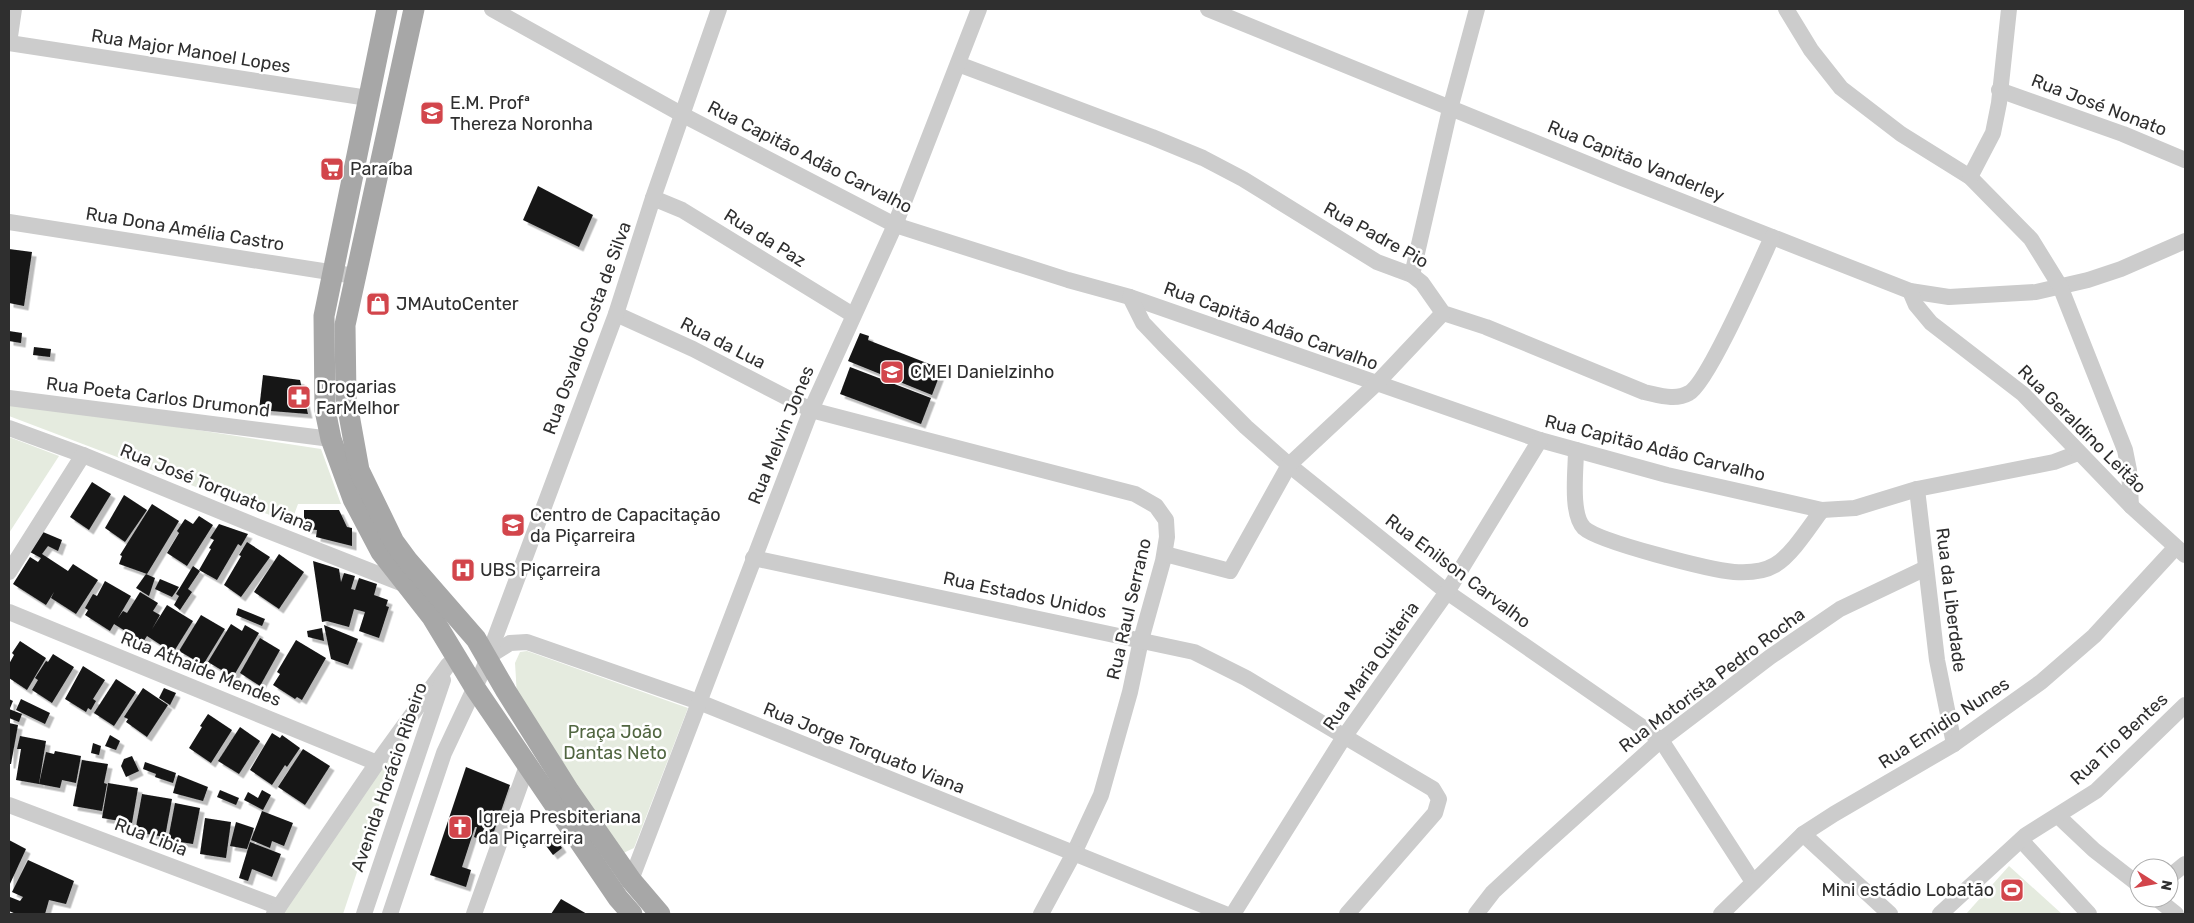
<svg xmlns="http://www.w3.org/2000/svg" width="2194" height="923" viewBox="0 0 2194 923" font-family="Rubik,sans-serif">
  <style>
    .green { fill: #e5ebdf }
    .building { fill: #161616; filter: url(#shadow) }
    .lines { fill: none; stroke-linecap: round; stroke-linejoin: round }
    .minor { stroke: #ccc; stroke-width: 16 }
    .major { stroke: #a7a7a7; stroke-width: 21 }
    .labels { text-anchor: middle; stroke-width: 5; stroke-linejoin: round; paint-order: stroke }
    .street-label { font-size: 18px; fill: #2f2f2f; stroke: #fff }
    .poi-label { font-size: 18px; fill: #2f2f2f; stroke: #fff; text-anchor: start }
    .park-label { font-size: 18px; fill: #516641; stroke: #fff }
  </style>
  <defs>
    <filter id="shadow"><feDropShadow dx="4.5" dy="4.5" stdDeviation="0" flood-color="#0004"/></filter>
  </defs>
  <rect width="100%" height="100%" fill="#fff"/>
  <!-- green -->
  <g class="green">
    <path d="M9,401l312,48 20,55h-43l-7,19 -282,-107z"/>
    <path d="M9,437l50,19 -50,77z"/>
    <path d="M527,651l161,57 -54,140 -15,7 -102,-159 -2,-33 5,-11z"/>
    <path d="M401,740l-58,174h-63z"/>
    <path d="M2009,866l53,48h-96z"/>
  </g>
  <!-- building -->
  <g class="building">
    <path d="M538,186l55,29 -14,32 -56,-27z"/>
    <path d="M9,249l23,3 -8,54 -15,-3z"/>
    <path d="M9,331l13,2 -1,10 -12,-2z"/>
    <path d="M860,333l9,3 -1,4 74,29 -10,26 -84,-34z"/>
    <path d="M34,347l17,2 -1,8 -17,-2z"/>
    <path d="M850,367l81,31 -10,26 -81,-30z"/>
    <path d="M263,375l37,5 8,34 -49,-4z"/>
    <path d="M92,482l19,12 -22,36 -19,-13z"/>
    <path d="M124,495l23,15 -22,32 -20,-14z"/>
    <path d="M152,504l27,17 -32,53 -28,-10 3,-8 -2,-1z"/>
    <path d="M304,510h35l8,17 5,1v18l-36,-9 1,-7 -13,-1z"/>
    <path d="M199,516l14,9 -26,41 -20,-13 12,-20 -2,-2 8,-12 8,5z"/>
    <path d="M219,524l29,10 -7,12 -3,-2 -21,36 -18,-10 12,-21 -2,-1 5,-8 -4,-2z"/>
    <path d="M43,532l19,8 -4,11 -10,-5 -6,8 26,17 5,-7 25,16 -22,34 -25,-16 3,-6 -8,13 -33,-21 17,-27 8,5 3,-4 -11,-6z"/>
    <path d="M247,542l23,15 -29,40 -17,-12 17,-29 -2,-1z"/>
    <path d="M279,554l25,18 -25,37 -25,-17z"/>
    <path d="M313,561l26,8 2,13 3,-9 11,3 -4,13 4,1 4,-12 18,6 -3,11 14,5 -2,6 3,1 -10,31 -20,-7 6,-19 -11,-3 -5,18 -22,-6 -5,1z"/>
    <path d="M193,566l7,5 -12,18 4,3 -12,18 -6,-5 5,-9 -3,-2z"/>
    <path d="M146,574l9,4 -6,18 -13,-8z"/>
    <path d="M160,579l19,8 -7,10 -17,-8z"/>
    <path d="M105,581l26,15 -13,22 5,-7 4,2 13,-21 18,11 -5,8 7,4 -8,14 15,-24 26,16 -20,32 -26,-17 -4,6 -29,-18 -4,7 -25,-16 3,-5 -3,-2 8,-14 4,2z"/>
    <path d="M238,608l27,11 -3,7 -26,-11z"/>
    <path d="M201,615l24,14 -22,36 -24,-14z"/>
    <path d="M231,624l11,7 3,-6 14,8 -26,44 -25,-15z"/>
    <path d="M324,625l34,14 -10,26 -17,-6z"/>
    <path d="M322,628l2,13 -16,-4 -1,-6z"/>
    <path d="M260,638l20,12 -20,36 -20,-13z"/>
    <path d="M296,640l30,18 -24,42 -5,-3 -2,2 -22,-14 7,-11 -3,-2z"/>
    <path d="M20,641l26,17 -19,32 -18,-12v-14l5,-9 -2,-2z"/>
    <path d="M53,654l21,13 -22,36 -20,-13 6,-10 -3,-2 11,-17 2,1z"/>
    <path d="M83,666l22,14 -12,19 3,2 -5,9 -3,-2 -2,4 -21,-13z"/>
    <path d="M116,679l20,13 -22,34 -20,-13z"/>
    <path d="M143,688l25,17 -21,32 -21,-15 2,-3 -4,-2z"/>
    <path d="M164,688l12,5 -6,12 -11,-7z"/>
    <path d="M9,699l4,2 -3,7h-1z"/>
    <path d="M21,699l29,14 -5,11 -29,-14z"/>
    <path d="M9,709l13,5 -3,8 -10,-4z"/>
    <path d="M208,714l24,16 -21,33 -22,-15 13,-21 -2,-1z"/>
    <path d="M9,723l9,2 -7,39h-2z"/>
    <path d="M240,727l20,14 -21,33 -21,-13z"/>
    <path d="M272,733l8,5 2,-3 18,13 -13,19 -2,-2 -13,20 -22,-15z"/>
    <path d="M110,735l10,6 -4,9 -11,-4z"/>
    <path d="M20,736l26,5 -7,43 -23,-4 5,-31h-4z"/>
    <path d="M93,743l8,3 -2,9 -8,-2z"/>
    <path d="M303,749l27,17 -25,39 -27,-18z"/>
    <path d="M55,751l26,5 -5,27 -14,-3 -2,8 -21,-4 7,-32 8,2z"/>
    <path d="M132,756l7,15 -13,6 -5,-11 3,-7z"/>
    <path d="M82,760l26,4 -4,19 3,1 -5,27 -29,-5z"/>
    <path d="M145,762l31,11 -3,10 -18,-6 1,-3 -13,-5z"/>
    <path d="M466,767l44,18 -20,58 -16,-6 3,-10h-2l-13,40 9,3 -5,17 -36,-12z"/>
    <path d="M178,775l30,12 -5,14 -30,-8z"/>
    <path d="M108,783l30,5 -6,35 -30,-5z"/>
    <path d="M220,790l19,8 -3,7 -19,-8z"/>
    <path d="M262,790l9,5 -8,15 -19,-10 4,-8 10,6z"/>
    <path d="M142,794l30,5 -7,38 -30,-5z"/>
    <path d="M175,803l25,5 -7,36 -25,-4z"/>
    <path d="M262,811l31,12 -9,23 -12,-5 -2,7 -19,-8z"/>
    <path d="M205,818l26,4 -5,36 -26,-4z"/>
    <path d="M236,822l18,6 -7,21 -17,-3z"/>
    <path d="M554,836l8,12 -9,7 -9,-12z"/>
    <path d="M9,840l17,9 -17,37z"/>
    <path d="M250,842l31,12 -9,23 -20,-8 -4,12 -9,-3z"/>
    <path d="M28,860l46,21 -8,23 -17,-4 -4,14h-29l-7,-3 1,-14 10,4 3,-4 -11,-5z"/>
    <path d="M561,899l26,15h-36z"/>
  </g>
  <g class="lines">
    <!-- minor -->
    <g class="minor">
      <path d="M14,9l-5,34 359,55"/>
      <path d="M492,9l191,106 212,110 173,55 62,17 410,143 127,35 155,35 33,-2 62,-19 137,-27 24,-9"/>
      <path d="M1208,9l414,169 288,113 39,6 87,-5 52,-12 33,-11 64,-28"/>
      <path d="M1786,9l25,41 30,38 60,46 69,43 61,62 29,47 65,164 4,20 2,36"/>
      <path d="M958,64l194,73 51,21 40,21 134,83 35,13 10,8 21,30 43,14 158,65c15,3 31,9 45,1 19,-10 71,-130 83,-156"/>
      <path d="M1999,90l124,44 62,26"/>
      <path d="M1970,177l23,-44 6,-30 10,-94"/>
      <path d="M653,198l29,12 171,105"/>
      <path d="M9,222l346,54"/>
      <path d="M1412,275l38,-166 27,-100"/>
      <path d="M1910,291l6,14 15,18 92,71 108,112 54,49"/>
      <path d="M1130,297l13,26 20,21 83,83 43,38 158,127 214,148 92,142"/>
      <path d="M616,314l77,35 118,61 324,84 21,12 10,14 1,17 -4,24 -22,79 -11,52 -29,103 -27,58 -33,61"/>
      <path d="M9,398l322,41"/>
      <path d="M9,428l74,27 178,73 145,57"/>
      <path d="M1576,450c0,19 -6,64 8,78 15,14 127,42 150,44 14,1 29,0 41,-7 17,-10 35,-39 47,-55"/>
      <path d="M1917,489l20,171 17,84"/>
      <path d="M1165,554l65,17 59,-106 87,-81 67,-71"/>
      <path d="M753,558l441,94 52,26 187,111 6,10 -4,14 -88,101"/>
      <path d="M9,572l74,-117"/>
      <path d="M9,612l368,151"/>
      <path d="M486,658l24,-15 17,-1 172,60 526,212"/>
      <path d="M9,805l270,102"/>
      <path d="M2058,816l36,34 45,35"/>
      <path d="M1803,834l87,80"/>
      <path d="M2021,840l68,74"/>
      <path d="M2169,877l16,-13"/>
      <path d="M631,880l180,-470 84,-185 84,-216"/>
      <path d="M2156,898l20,16"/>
      <path d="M274,914l103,-151 71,-98"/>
      <path d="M364,914l79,-234"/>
      <path d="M390,914l54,-161 39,-83 133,-356 37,-116 66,-189"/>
      <path d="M474,914l53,-148"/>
      <path d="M1233,914l111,-177 103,-145 93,-152"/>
      <path d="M1476,914l17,-22 41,-38 127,-114 109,-83 70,-48 86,-41"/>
      <path d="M1721,914l82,-80 31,-20 120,-70 87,-62 53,-46 81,-88"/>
      <path d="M1940,914l86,-79 70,-44 89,-86"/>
    </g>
    <!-- major -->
    <g class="major">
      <path d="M387,9l-63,307 1,94 6,29 22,60 28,53 51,65 43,71 143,210 14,16"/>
      <path d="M414,9l-69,316 1,73 13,72 35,72 14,19 68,78 30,52 63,100 62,89 29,34"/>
    </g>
  </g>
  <!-- icons -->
  <defs>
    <g id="school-square" transform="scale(1.25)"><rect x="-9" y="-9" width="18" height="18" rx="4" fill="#d2454b" stroke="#fff"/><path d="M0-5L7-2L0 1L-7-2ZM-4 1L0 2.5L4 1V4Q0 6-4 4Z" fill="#fff"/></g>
    <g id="supermarket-square" transform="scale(1.25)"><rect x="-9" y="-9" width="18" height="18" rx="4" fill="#d2454b" stroke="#fff"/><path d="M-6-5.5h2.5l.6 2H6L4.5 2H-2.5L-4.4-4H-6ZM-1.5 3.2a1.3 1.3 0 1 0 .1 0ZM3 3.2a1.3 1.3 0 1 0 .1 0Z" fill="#fff"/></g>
    <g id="shop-square" transform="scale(1.25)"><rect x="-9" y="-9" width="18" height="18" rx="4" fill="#d2454b" stroke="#fff"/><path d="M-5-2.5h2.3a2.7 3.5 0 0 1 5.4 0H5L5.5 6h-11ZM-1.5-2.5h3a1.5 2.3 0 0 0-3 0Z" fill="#fff"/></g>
    <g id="pharmacy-square" transform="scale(1.25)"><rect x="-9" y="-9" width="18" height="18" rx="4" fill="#d2454b" stroke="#fff"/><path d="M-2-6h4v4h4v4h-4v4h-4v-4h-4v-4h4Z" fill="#fff"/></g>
    <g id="university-square" transform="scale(1.25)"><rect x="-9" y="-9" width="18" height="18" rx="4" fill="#d2454b" stroke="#fff"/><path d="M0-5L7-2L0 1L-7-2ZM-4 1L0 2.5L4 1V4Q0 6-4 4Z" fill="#fff"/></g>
    <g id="hospital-square" transform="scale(1.25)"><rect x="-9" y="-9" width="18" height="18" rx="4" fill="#d2454b" stroke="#fff"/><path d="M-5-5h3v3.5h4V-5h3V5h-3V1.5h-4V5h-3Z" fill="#fff"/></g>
    <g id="church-square" transform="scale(1.25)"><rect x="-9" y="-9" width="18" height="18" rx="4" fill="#d2454b" stroke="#fff"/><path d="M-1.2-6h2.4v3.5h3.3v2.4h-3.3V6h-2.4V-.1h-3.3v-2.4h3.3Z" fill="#fff"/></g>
    <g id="stadium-square" transform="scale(1.25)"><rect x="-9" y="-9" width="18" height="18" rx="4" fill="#d2454b" stroke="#fff"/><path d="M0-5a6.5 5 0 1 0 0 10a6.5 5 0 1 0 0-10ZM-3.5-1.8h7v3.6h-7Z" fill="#fff"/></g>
  </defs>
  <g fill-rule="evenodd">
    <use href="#school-square" x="432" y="113"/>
    <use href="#supermarket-square" x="332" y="169"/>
    <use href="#shop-square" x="378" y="304"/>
    <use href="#school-square" x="892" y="372"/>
    <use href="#pharmacy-square" x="299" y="397"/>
    <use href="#university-square" x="513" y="525"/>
    <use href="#hospital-square" x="463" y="570"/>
    <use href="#church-square" x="460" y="827"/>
    <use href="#stadium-square" x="2012" y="890"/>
  </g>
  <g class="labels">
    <!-- street labels -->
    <g class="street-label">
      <text transform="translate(191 51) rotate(9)" y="6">Rua Major Manoel Lopes</text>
      <text transform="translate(2099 105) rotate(21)" y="6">Rua José Nonato</text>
      <text transform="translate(810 157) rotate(27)" y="6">Rua Capitão Adão Carvalho</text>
      <text transform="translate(1636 161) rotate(22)" y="6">Rua Capitão Vanderley</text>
      <text transform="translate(185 229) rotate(9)" y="6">Rua Dona Amélia Castro</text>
      <text transform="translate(1376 235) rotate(29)" y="6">Rua Padre Pio</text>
      <text transform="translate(765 238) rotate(32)" y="6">Rua da Paz</text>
      <text transform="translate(1271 326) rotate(20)" y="6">Rua Capitão Adão Carvalho</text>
      <text transform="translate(587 328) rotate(-70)" y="6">Rua Osvaldo Costa de Silva</text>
      <text transform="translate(723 343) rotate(27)" y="6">Rua da Lua</text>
      <text transform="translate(158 397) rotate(7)" y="6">Rua Poeta Carlos Drumond</text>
      <text transform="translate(2082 429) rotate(45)" y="6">Rua Geraldino Leitão</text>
      <text transform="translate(781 435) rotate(-68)" y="6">Rua Melvin Jones</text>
      <text transform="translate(1655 448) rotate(14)" y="6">Rua Capitão Adão Carvalho</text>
      <text transform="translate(217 488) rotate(22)" y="6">Rua José Torquato Viana</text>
      <text transform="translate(1458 571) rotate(37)" y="6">Rua Enilson Carvalho</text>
      <text transform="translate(1025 595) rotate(12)" y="6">Rua Estados Unidos</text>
      <text transform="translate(1951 600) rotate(83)" y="6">Rua da Liberdade</text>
      <text transform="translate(1129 609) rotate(-77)" y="6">Rua Raul Serrano</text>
      <text transform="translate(1371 666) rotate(-55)" y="6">Rua Maria Quiteria</text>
      <text transform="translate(201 669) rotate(22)" y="6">Rua Athaide Mendes</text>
      <text transform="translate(1712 680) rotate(-37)" y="6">Rua Motorista Pedro Rocha</text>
      <text transform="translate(1944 723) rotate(-33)" y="6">Rua Emidio Nunes</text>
      <text transform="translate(2119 739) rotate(-43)" y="6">Rua Tio Bentes</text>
      <text transform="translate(864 748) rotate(22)" y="6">Rua Jorge Torquato Viana</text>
      <text transform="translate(389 777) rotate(-71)" y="6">Avenida Horácio Ribeiro</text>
      <text transform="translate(151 837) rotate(21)" y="6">Rua Libia</text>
    </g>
    <!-- poi labels -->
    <g class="poi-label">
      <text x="450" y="109">E.M. Profª<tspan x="450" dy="21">Thereza Noronha</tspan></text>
      <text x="350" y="175">Paraíba</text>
      <text x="396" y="310">JMAutoCenter</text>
      <text x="910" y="378">CMEI Danielzinho</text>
      <text x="316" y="393">Drogarias<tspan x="316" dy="21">FarMelhor</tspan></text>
      <text x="530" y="521">Centro de Capacitação<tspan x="530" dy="21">da Piçarreira</tspan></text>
      <text x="480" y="576">UBS Piçarreira</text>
      <text x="478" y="823">Igreja Presbiteriana<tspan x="478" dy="21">da Piçarreira</tspan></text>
      <text x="1994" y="896" text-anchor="end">Mini estádio Lobatão</text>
    </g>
    <!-- park labels -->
    <g class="park-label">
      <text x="615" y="738">Praça João<tspan x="615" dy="21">Dantas Neto</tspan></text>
    </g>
  </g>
  <!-- border -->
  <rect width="2194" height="923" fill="none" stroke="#2f2f2f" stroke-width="20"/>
  <!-- north arrow -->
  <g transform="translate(2154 883) rotate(101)"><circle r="24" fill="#ffffff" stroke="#acacac"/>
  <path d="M0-4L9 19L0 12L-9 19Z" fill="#d2454b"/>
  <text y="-8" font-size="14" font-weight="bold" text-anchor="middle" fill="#2f2f2f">N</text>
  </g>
</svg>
